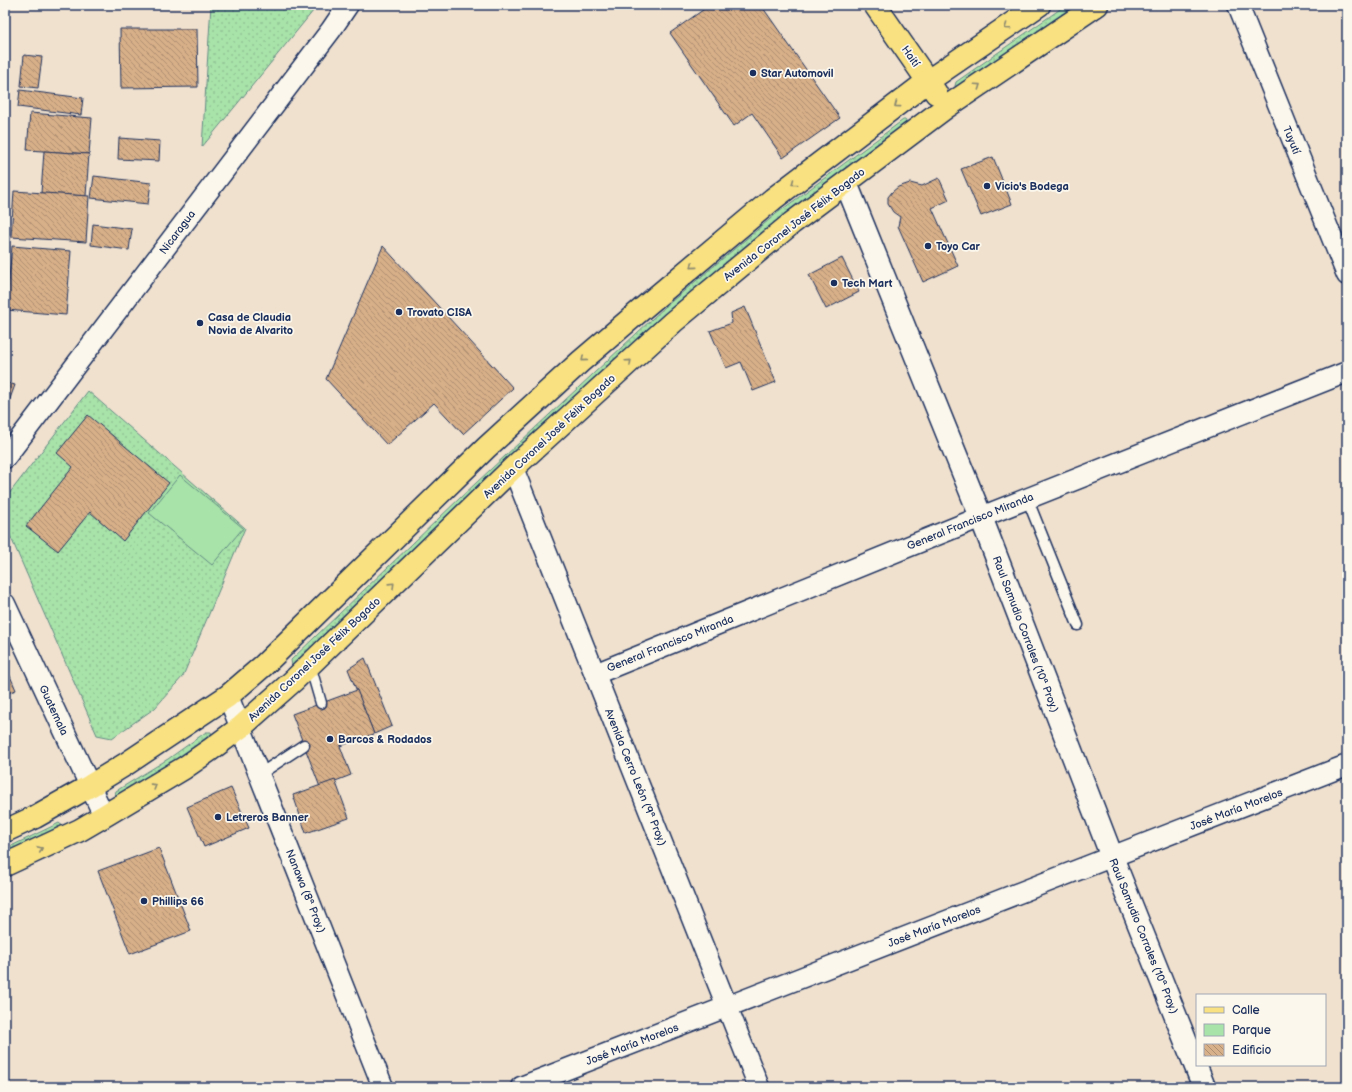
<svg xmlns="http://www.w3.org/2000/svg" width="1352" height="1092" viewBox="0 0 1352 1092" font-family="'Balsamiq Sans',sans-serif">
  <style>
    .green { fill: url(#green-dots); stroke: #628984 }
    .pitch { fill: #a8e3a9; stroke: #628984 }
    .building { fill: url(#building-back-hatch); stroke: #1b2f5e }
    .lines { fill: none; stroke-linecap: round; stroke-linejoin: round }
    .service-casing { stroke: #1b2f5e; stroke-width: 13 }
    .minor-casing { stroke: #1b2f5e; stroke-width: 23 }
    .tertiary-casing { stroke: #1b2f5e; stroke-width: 25 }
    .primary-casing { stroke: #1b2f5e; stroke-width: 25 }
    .service { stroke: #fbf7ec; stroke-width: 10 }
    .minor { stroke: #fbf7ec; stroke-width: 20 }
    .tertiary { stroke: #fbf7ec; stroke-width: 22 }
    .primary { stroke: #f9e181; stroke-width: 22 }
    .oneway { stroke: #8a8870 }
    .poi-dot { fill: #1b2f5e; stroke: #fbf7ec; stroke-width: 1.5 }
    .labels { text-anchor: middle; stroke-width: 3.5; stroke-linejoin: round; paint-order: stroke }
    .street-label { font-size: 11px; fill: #1b2f5e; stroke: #fbf7ec }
    .poi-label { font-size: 11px; font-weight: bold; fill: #1b2f5e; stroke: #fbf7ec; text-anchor: start }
  </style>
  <defs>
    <pattern id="green-dots" width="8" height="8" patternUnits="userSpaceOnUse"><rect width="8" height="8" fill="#a8e3a9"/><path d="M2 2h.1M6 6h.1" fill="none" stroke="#90c394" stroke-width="1.8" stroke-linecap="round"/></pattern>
    <pattern id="building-back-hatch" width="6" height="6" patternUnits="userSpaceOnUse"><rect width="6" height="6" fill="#d7af88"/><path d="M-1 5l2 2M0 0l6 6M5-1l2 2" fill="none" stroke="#ae8f72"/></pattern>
  </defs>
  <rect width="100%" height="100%" fill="#f0e1ce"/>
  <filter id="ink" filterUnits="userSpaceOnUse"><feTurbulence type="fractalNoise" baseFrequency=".025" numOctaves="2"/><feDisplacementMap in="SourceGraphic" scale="8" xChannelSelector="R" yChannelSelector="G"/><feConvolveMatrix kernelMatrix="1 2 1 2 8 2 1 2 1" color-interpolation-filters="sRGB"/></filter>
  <g filter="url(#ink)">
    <!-- green -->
    <g class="green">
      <path d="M211,5h107l-116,142z"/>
      <path d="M1066,5h15l-124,84 -2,-3 1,-4z"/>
      <path d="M903,120h2l4,3 -614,544 -3,-1 -1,-6 170,-163 205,-191 110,-92z"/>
      <path d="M88,391l157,137 -62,148 -28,32 -43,30 -15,-3 -92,-211v-25z"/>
      <path d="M206,732h5l1,4 -40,30 -56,31 -1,-3 1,-3 52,-32z"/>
      <path d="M59,823l5,4 -59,30v-8z"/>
    </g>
    <!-- pitch -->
    <path class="pitch" d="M180,475l63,53 -31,37 -63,-52z"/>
    <!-- building -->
    <g class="building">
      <path d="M710,5h51l79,113 -57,40 -31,-45 -18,13 -64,-93z"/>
      <path d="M120,29h77l1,58 -77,1z"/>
      <path d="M24,55l18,2 -4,31 -17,-2z"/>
      <path d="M20,90l63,8 -2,17 -63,-8z"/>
      <path d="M30,113l62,5 -3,36 -62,-4z"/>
      <path d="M119,138l41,3 -1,20 -41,-2z"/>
      <path d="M44,151l45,3 -3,42 -45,-3z"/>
      <path d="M993,157l19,47 -31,12 -20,-47z"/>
      <path d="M94,176l57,7 -3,21 -57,-6z"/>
      <path d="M939,178l10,22 -17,8 26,58 -35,16 -25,-56 2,-9 -7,-5 -5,-8v-7l4,-5 6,-5 12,-4 12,3z"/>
      <path d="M14,191l75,5 -3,46 -75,-5z"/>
      <path d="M93,224l39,5 -3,21 -38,-5z"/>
      <path d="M12,246l59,5 -5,64 -60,-5z"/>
      <path d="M383,246l130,142 -50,46 -29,-31 -47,42 -61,-66z"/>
      <path d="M842,258l17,34 -33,17 -17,-34z"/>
      <path d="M745,307l31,75 -23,9 -12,-29 -15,6 -16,-37 22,-8 -1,-10z"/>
      <path d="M5,382l10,3 -8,22h-2z"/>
      <path d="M88,415l81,68 -46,58 -33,-29 -32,39 -32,-25 47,-59 -16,-14z"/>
      <path d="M365,658l27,68 -18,8 -26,-65z"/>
      <path d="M5,664l11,26 -11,4z"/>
      <path d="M357,690l17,44 -34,12 11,29 -31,12 -28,-73z"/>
      <path d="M335,780l14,38 -43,15 -13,-38z"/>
      <path d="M231,788l18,40 -45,19 -17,-40z"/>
      <path d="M159,848l32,83 -61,23 -32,-83z"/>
    </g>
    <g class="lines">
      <!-- service casing -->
      <g class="service-casing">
        <g id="service">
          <path d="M1027,498l51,127"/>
          <path d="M310,665l11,38"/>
          <path d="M260,774l44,-29"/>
        </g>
      </g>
      <!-- minor casing -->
      <g class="minor-casing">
        <g id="minor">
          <path d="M1238,5l109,270"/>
          <path d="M5,458l326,-428 17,-25"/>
          <path d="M513,468l246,619"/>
          <path d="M5,604l99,212"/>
          <path d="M595,674l386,-157 366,-145"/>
          <path d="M228,696l155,391"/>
          <path d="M521,1087l826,-322"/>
        </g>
      </g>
      <!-- tertiary casing -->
      <g class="tertiary-casing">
        <path id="tertiary" d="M846,183l135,334 131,340 92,230"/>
      </g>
      <!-- primary casing -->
      <g class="primary-casing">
        <g id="primary">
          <path d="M875,5l61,88"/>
          <path d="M5,831l30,-14 55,-31 36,-22 102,-68 36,-31 222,-217 94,-86 75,-64 118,-99 155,-118 111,-76"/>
          <path d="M5,865l75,-35 24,-14 80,-48 26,-18 31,-23 52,-46 220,-213 160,-146 119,-99 153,-115 152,-103"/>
        </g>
      </g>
      <!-- service -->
      <use href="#service" class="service"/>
      <!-- minor -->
      <use href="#minor" class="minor"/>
      <!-- tertiary -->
      <use href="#tertiary" class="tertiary"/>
      <!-- primary -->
      <use href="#primary" class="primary"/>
    </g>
    <!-- one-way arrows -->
    <defs><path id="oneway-chevron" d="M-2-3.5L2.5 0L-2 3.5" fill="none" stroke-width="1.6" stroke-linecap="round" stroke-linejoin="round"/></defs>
    <g class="oneway">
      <use href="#oneway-chevron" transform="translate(1007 27) rotate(145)"/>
      <use href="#oneway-chevron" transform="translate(978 86) rotate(-34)"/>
      <use href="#oneway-chevron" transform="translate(897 105) rotate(143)"/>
      <use href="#oneway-chevron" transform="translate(794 183) rotate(143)"/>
      <use href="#oneway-chevron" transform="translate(693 266) rotate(140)"/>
      <use href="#oneway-chevron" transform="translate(584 359) rotate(139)"/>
      <use href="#oneway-chevron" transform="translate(629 362) rotate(-42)"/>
      <use href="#oneway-chevron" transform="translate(392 585) rotate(-44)"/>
      <use href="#oneway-chevron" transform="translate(154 786) rotate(-32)"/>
      <use href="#oneway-chevron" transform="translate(40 849) rotate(-25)"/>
    </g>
  </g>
  <!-- markers -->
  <g class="poi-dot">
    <circle cx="753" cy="73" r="4"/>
    <circle cx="987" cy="186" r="4"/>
    <circle cx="928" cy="246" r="4"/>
    <circle cx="834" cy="283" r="4"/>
    <circle cx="399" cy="312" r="4"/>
    <circle cx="200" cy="323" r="4"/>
    <circle cx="330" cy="739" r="4"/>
    <circle cx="218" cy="817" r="4"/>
    <circle cx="144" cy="901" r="4"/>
  </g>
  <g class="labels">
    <!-- street labels -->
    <g class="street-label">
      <text transform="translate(911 56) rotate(55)" y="4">Haití</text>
      <text transform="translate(1292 140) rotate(68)" y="4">Tuyutí</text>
      <text transform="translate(794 224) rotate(-38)" y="4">Avenida Coronel José Félix Bogado</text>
      <text transform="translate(177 232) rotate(-53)" y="4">Nicaragua</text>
      <text transform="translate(549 436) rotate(-43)" y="4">Avenida Coronel José Félix Bogado</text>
      <text transform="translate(970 521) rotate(-22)" y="4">General Francisco Miranda</text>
      <text transform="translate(1026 634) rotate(69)" y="4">Raul Samudio Corrales (10ª Proy.)</text>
      <text transform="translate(670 643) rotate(-22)" y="4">General Francisco Miranda</text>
      <text transform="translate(314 659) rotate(-43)" y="4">Avenida Coronel José Félix Bogado</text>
      <text transform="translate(54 710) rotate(65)" y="4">Guatemala</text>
      <text transform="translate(636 777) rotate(68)" y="4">Avenida Cerro León (9ª Proy.)</text>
      <text transform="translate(1236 809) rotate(-21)" y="4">José María Morelos</text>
      <text transform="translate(306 891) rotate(68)" y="4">Nanawa (8ª Proy.)</text>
      <text transform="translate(934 926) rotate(-21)" y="4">José María Morelos</text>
      <text transform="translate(1144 936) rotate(68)" y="4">Raul Samudio Corrales (10ª Proy.)</text>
      <text transform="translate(632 1044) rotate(-21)" y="4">José María Morelos</text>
    </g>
    <!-- poi labels -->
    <g class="poi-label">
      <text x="761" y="77">Star Automovil</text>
      <text x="995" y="190">Vicio's Bodega</text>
      <text x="936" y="250">Toyo Car</text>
      <text x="842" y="287">Tech Mart</text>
      <text x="407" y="316">Trovato CISA</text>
      <text x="208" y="321">Casa de Claudia<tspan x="208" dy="13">Novia de Alvarito</tspan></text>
      <text x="338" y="743">Barcos &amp; Rodados</text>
      <text x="226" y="821">Letreros Banner</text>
      <text x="152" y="905">Phillips 66</text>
    </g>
  </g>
  <!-- margin -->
  <rect width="1352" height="1092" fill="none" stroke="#fbf7ec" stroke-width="20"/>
  <rect x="10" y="10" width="1332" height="1072" fill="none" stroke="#1b2f5e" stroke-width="1.5" filter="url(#ink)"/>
  <!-- legend -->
  <rect x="1196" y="994" width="130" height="72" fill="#fbf7ec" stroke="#a1a7b3"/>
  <rect x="1204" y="1007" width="20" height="6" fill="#f9e181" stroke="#a1a7b3"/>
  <text x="1232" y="1014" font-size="12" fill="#1b2f5e">Calle</text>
  <rect x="1204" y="1024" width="20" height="12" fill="#a8e3a9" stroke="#a1a7b3"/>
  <text x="1232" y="1034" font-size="12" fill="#1b2f5e">Parque</text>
  <rect x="1204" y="1044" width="20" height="12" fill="url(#building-back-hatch)" stroke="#a1a7b3"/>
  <text x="1232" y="1054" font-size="12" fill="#1b2f5e">Edificio</text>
</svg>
